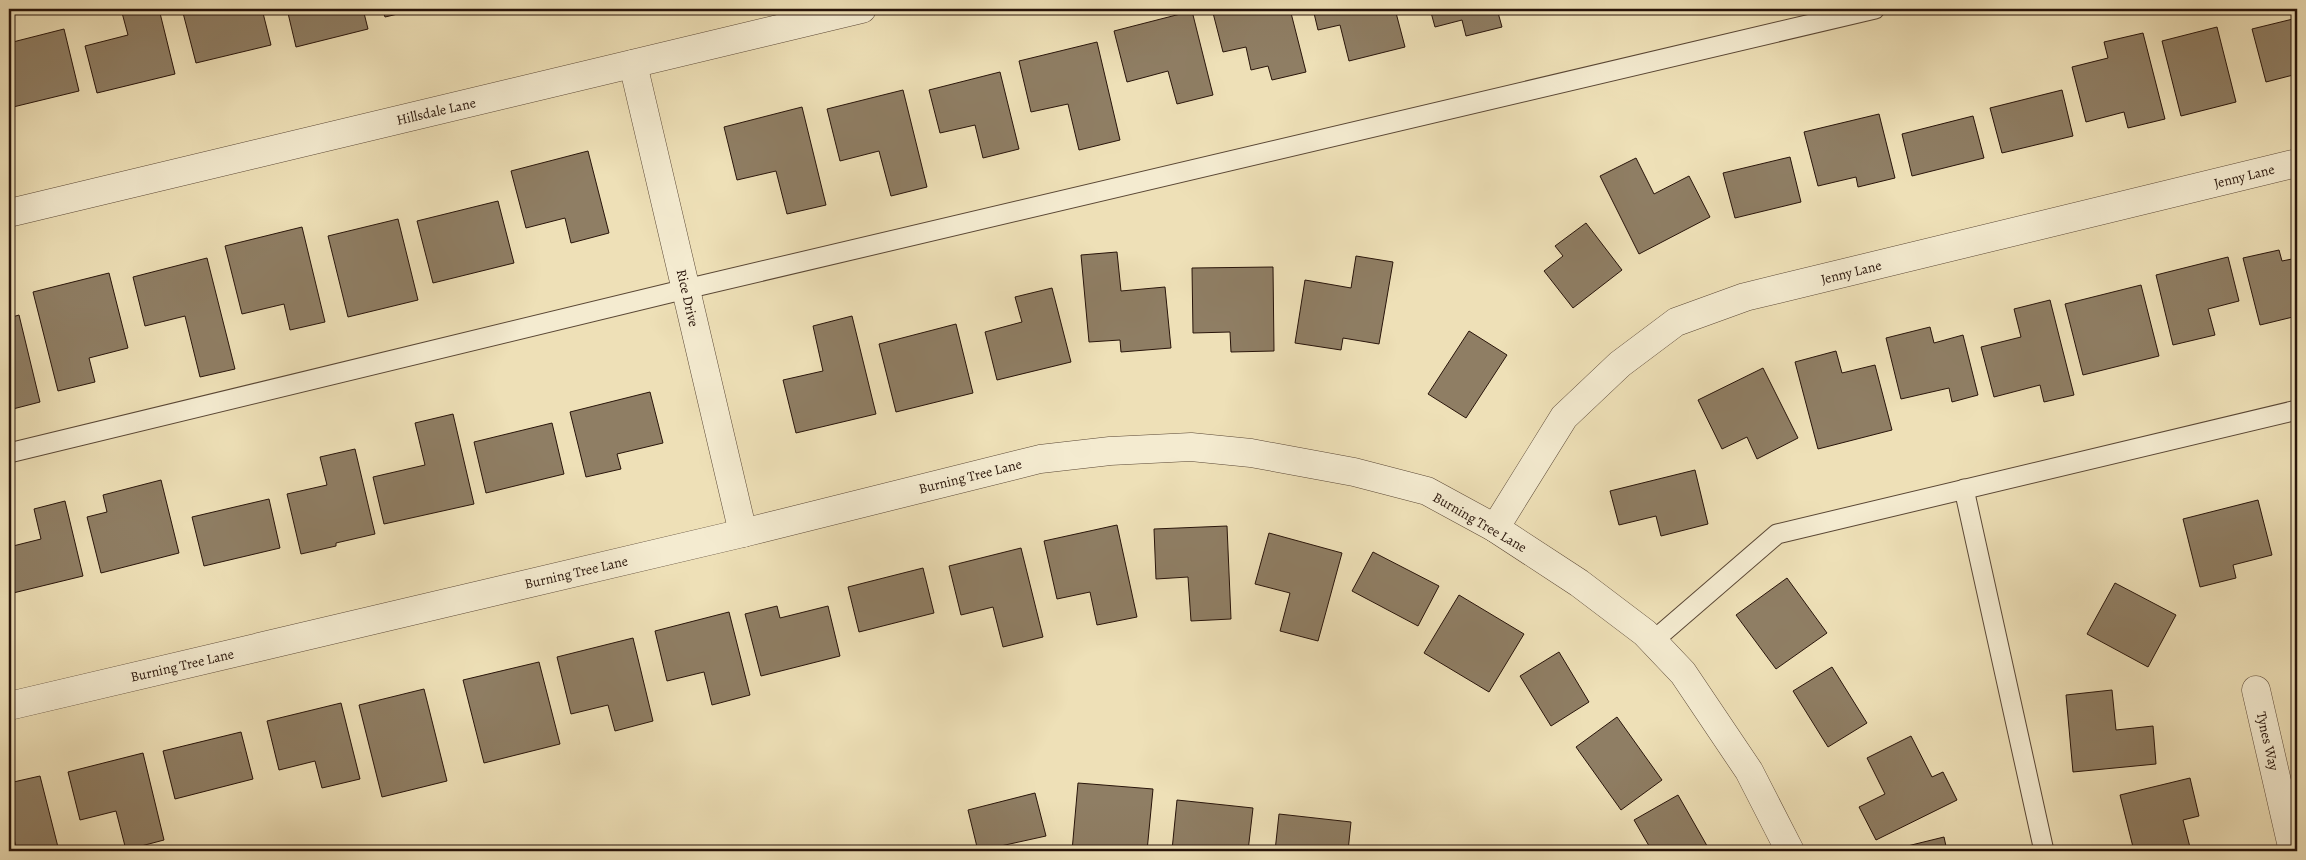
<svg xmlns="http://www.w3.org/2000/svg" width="2306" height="860" viewBox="0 0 2306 860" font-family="Alegreya,serif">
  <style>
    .building { fill: #8f7e64; stroke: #28140a }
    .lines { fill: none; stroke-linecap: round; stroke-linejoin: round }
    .lane-casing { stroke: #5a4735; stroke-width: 21 }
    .street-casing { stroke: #5a4735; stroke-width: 29 }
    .lane { stroke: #f4ebd0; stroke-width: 19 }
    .street { stroke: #f4ebd0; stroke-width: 28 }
    .labels { text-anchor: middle; stroke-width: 4; stroke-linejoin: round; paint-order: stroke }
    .street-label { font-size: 14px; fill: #28140a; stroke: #f4ebd0 }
  </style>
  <rect width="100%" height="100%" fill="#eee0b7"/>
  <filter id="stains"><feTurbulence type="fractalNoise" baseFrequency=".004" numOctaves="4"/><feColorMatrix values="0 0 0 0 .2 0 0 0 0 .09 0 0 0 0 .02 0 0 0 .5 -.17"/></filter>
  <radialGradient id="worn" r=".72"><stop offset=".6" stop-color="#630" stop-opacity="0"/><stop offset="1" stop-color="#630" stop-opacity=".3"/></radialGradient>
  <!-- building -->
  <g class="building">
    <path d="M121,9h38l16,65 -78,19 -12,-47 43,-11z"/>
    <path d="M182,9h36l1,2 9,-2h34l9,36 -75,18z"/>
    <path d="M287,9h76l5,20 -72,18z"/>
    <path d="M382,9h37l-34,8z"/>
    <path d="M1212,9h78l16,63 -34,8 -4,-14 -17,4 -5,-23 -23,5z"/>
    <path d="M1313,9h82l10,38 -56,14 -9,-36 -22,5z"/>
    <path d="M1430,9h67l5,18 -36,9 -4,-16 -27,7z"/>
    <path d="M1192,11l21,84 -36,9 -9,-33 -41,11 -13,-51z"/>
    <path d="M2297,18v56l-31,8 -14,-53z"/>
    <path d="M2217,27l19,75 -55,14 -19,-75z"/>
    <path d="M64,29l15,62 -70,17v-65z"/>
    <path d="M2143,33l22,86 -37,9 -4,-16 -38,10 -14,-55 36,-9 -4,-16z"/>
    <path d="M1097,42l23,98 -41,10 -11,-46 -37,8 -12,-51z"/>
    <path d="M1000,72l19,77 -36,9 -8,-33 -35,8 -11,-43z"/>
    <path d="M903,90l24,97 -36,9 -12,-45 -39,10 -13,-52z"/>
    <path d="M2062,90l11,46 -71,17 -12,-45z"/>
    <path d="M802,107l24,98 -39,9 -11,-43 -39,9 -13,-53z"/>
    <path d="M1879,114l16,64 -37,9 -2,-10 -38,9 -14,-54z"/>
    <path d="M1973,116l11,42 -72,18 -10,-42z"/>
    <path d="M588,151l21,82 -38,10 -6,-25 -39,10 -15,-57z"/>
    <path d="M1790,157l11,45 -66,16 -12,-45z"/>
    <path d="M1636,158l18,36 35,-18 21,41 -71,37 -39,-78z"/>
    <path d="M498,201l16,62 -81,20 -16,-62z"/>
    <path d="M398,219l20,81 -70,17 -20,-81z"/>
    <path d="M1586,223l36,47 -49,38 -29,-37 19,-15 -8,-10z"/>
    <path d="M302,227l23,95 -35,8 -6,-26 -42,10 -17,-68z"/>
    <path d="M2279,250l3,11 15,-3v58l-37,9 -17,-67z"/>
    <path d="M1117,252l4,39 44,-4 6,61 -50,4 -1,-12 -31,2 -8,-87z"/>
    <path d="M1356,256l37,6 -14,82 -36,-6 -2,12 -46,-7 10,-63 46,8z"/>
    <path d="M2228,257l11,44 -31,8 7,26 -42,10 -17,-70z"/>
    <path d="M207,258l28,111 -35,8 -15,-61 -40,10 -12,-49z"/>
    <path d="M1273,267l1,84 -43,1 -1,-20 -37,1 -1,-65z"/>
    <path d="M109,273l19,75 -39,10 6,24 -37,9 -25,-99z"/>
    <path d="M2141,285l18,71 -76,19 -18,-71z"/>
    <path d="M1052,288l19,74 -74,18 -12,-48 37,-10 -7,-25z"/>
    <path d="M2050,300l24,95 -30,7 -4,-17 -46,12 -13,-50 40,-10 -7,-28z"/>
    <path d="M19,315l21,87 -31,8v-92z"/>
    <path d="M852,316l24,98 -80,19 -13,-53 40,-9 -10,-45z"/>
    <path d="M956,324l17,69 -77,19 -17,-68z"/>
    <path d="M1930,327l4,16 29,-8 15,60 -26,7 -3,-14 -48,11 -15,-61z"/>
    <path d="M1469,331l38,24 -41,63 -38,-24z"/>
    <path d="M1836,351l6,22 33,-8 17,65 -74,19 -23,-87z"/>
    <path d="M1763,368l35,70 -41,21 -10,-22 -25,12 -24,-49z"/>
    <path d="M650,392l13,51 -46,11 4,15 -35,8 -16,-65z"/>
    <path d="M453,414l21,90 -90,20 -11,-47 52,-12 -10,-42z"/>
    <path d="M552,423l12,51 -78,19 -12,-51z"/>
    <path d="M355,449l20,85 -39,9v3l-35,8 -14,-60 40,-9 -7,-28z"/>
    <path d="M1695,470l13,54 -47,12 -5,-20 -37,9 -9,-34z"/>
    <path d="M161,480l18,73 -78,20 -14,-56 20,-5 -4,-17z"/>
    <path d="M269,499l11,49 -76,18 -12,-49z"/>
    <path d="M2258,500l14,55 -39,10 3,13 -36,9 -17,-68z"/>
    <path d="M65,501l18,75 -74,18v-47l32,-8 -7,-30z"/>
    <path d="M1117,525l20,92 -40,8 -7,-33 -33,7 -13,-58z"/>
    <path d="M1227,526l4,93 -40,2 -3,-44 -32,2 -2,-50z"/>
    <path d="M1269,533l73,20 -24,88 -38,-10 10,-38 -35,-9z"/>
    <path d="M1021,548l22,89 -40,10 -10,-40 -32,8 -12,-49z"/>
    <path d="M1373,552l66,34 -21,40 -66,-35z"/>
    <path d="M923,568l11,45 -75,19 -11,-45z"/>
    <path d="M1787,578l40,55 -51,36 -40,-54z"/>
    <path d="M2115,583l61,32 -28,52 -61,-33z"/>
    <path d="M1459,595l65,39 -35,58 -65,-39z"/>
    <path d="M777,606l3,12 48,-12 12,50 -79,20 -16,-62z"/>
    <path d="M729,612l21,83 -38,10 -8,-33 -37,9 -12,-50z"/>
    <path d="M633,638l20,83 -38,10 -7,-26 -37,9 -14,-57z"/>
    <path d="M1559,652l30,50 -38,24 -31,-50z"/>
    <path d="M539,662l21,82 -76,19 -21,-83z"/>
    <path d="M1832,667l35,56 -39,24 -35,-56z"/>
    <path d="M424,689l23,92 -65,16 -23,-92z"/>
    <path d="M2112,690l4,40 37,-4 3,38 -83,8 -7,-77z"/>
    <path d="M341,703l19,76 -38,9 -7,-27 -36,9 -12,-49z"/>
    <path d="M1617,717l45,63 -41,30 -45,-63z"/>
    <path d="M241,732l12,47 -78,20 -12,-48z"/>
    <path d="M1911,736l21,41 11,-5 14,28 -81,40 -17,-33 26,-13 -18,-36z"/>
    <path d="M143,753l21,87 -38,10 -10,-39 -36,9 -12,-48z"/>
    <path d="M40,776l19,75h-42l-4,-16 -4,1v-53z"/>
    <path d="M2190,778l9,38 -16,4 8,31h-57l-14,-56z"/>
    <path d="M1078,783l75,6 -6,62h-75z"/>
    <path d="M1035,793l11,43 -68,15 -10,-41z"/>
    <path d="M1678,795l32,56h-58l-18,-31z"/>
    <path d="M1177,800l76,8 -5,43 -76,-1z"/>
    <path d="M1279,814l72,8 -3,29h-73z"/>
    <path d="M1944,837l3,14h-60z"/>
  </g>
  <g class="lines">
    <!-- lane casing -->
    <g class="lane-casing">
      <g id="lane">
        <path d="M9,453l677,-164 1189,-280"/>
        <path d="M1964,489l80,362"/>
        <path d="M1653,641l124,-107 520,-124"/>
      </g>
    </g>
    <!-- street casing -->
    <g class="street-casing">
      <g id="street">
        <path d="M633,64l110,469"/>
        <path d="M9,213l853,-204"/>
        <path d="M1495,528l69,-111 56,-53 56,-42 69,-25 552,-134"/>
        <path d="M2256,690l37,161"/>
        <path d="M9,706l734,-173 297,-74 70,-8 81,-4 60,6 103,19 73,19 68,37 84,55 66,50 38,40 66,98 41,80"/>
      </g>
    </g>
    <!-- lane -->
    <use href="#lane" class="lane"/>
    <!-- street -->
    <use href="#street" class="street"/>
  </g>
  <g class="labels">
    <!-- street labels -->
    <g class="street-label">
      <text transform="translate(436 111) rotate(-13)" y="5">Hillsdale Lane</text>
      <text transform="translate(2244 176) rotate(-14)" y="5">Jenny Lane</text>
      <text transform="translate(1851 272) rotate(-14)" y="5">Jenny Lane</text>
      <text transform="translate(688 298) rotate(77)" y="5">Rice Drive</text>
      <text transform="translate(970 476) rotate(-14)" y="5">Burning Tree Lane</text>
      <text transform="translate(1480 522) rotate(30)" y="5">Burning Tree Lane</text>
      <text transform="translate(576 572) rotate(-13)" y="5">Burning Tree Lane</text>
      <text transform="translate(182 665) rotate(-13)" y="5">Burning Tree Lane</text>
      <text transform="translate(2268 741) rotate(77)" y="5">Tynes Way</text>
    </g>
  </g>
  <!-- margin -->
  <rect width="2306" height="860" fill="none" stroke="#eee0b7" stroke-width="30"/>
  <rect x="10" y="10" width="2286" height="840" fill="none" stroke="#28140a" stroke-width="2.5"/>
  <rect x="15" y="15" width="2276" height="830" fill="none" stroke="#28140a"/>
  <rect width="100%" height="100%" filter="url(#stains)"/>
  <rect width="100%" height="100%" fill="url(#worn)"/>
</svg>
